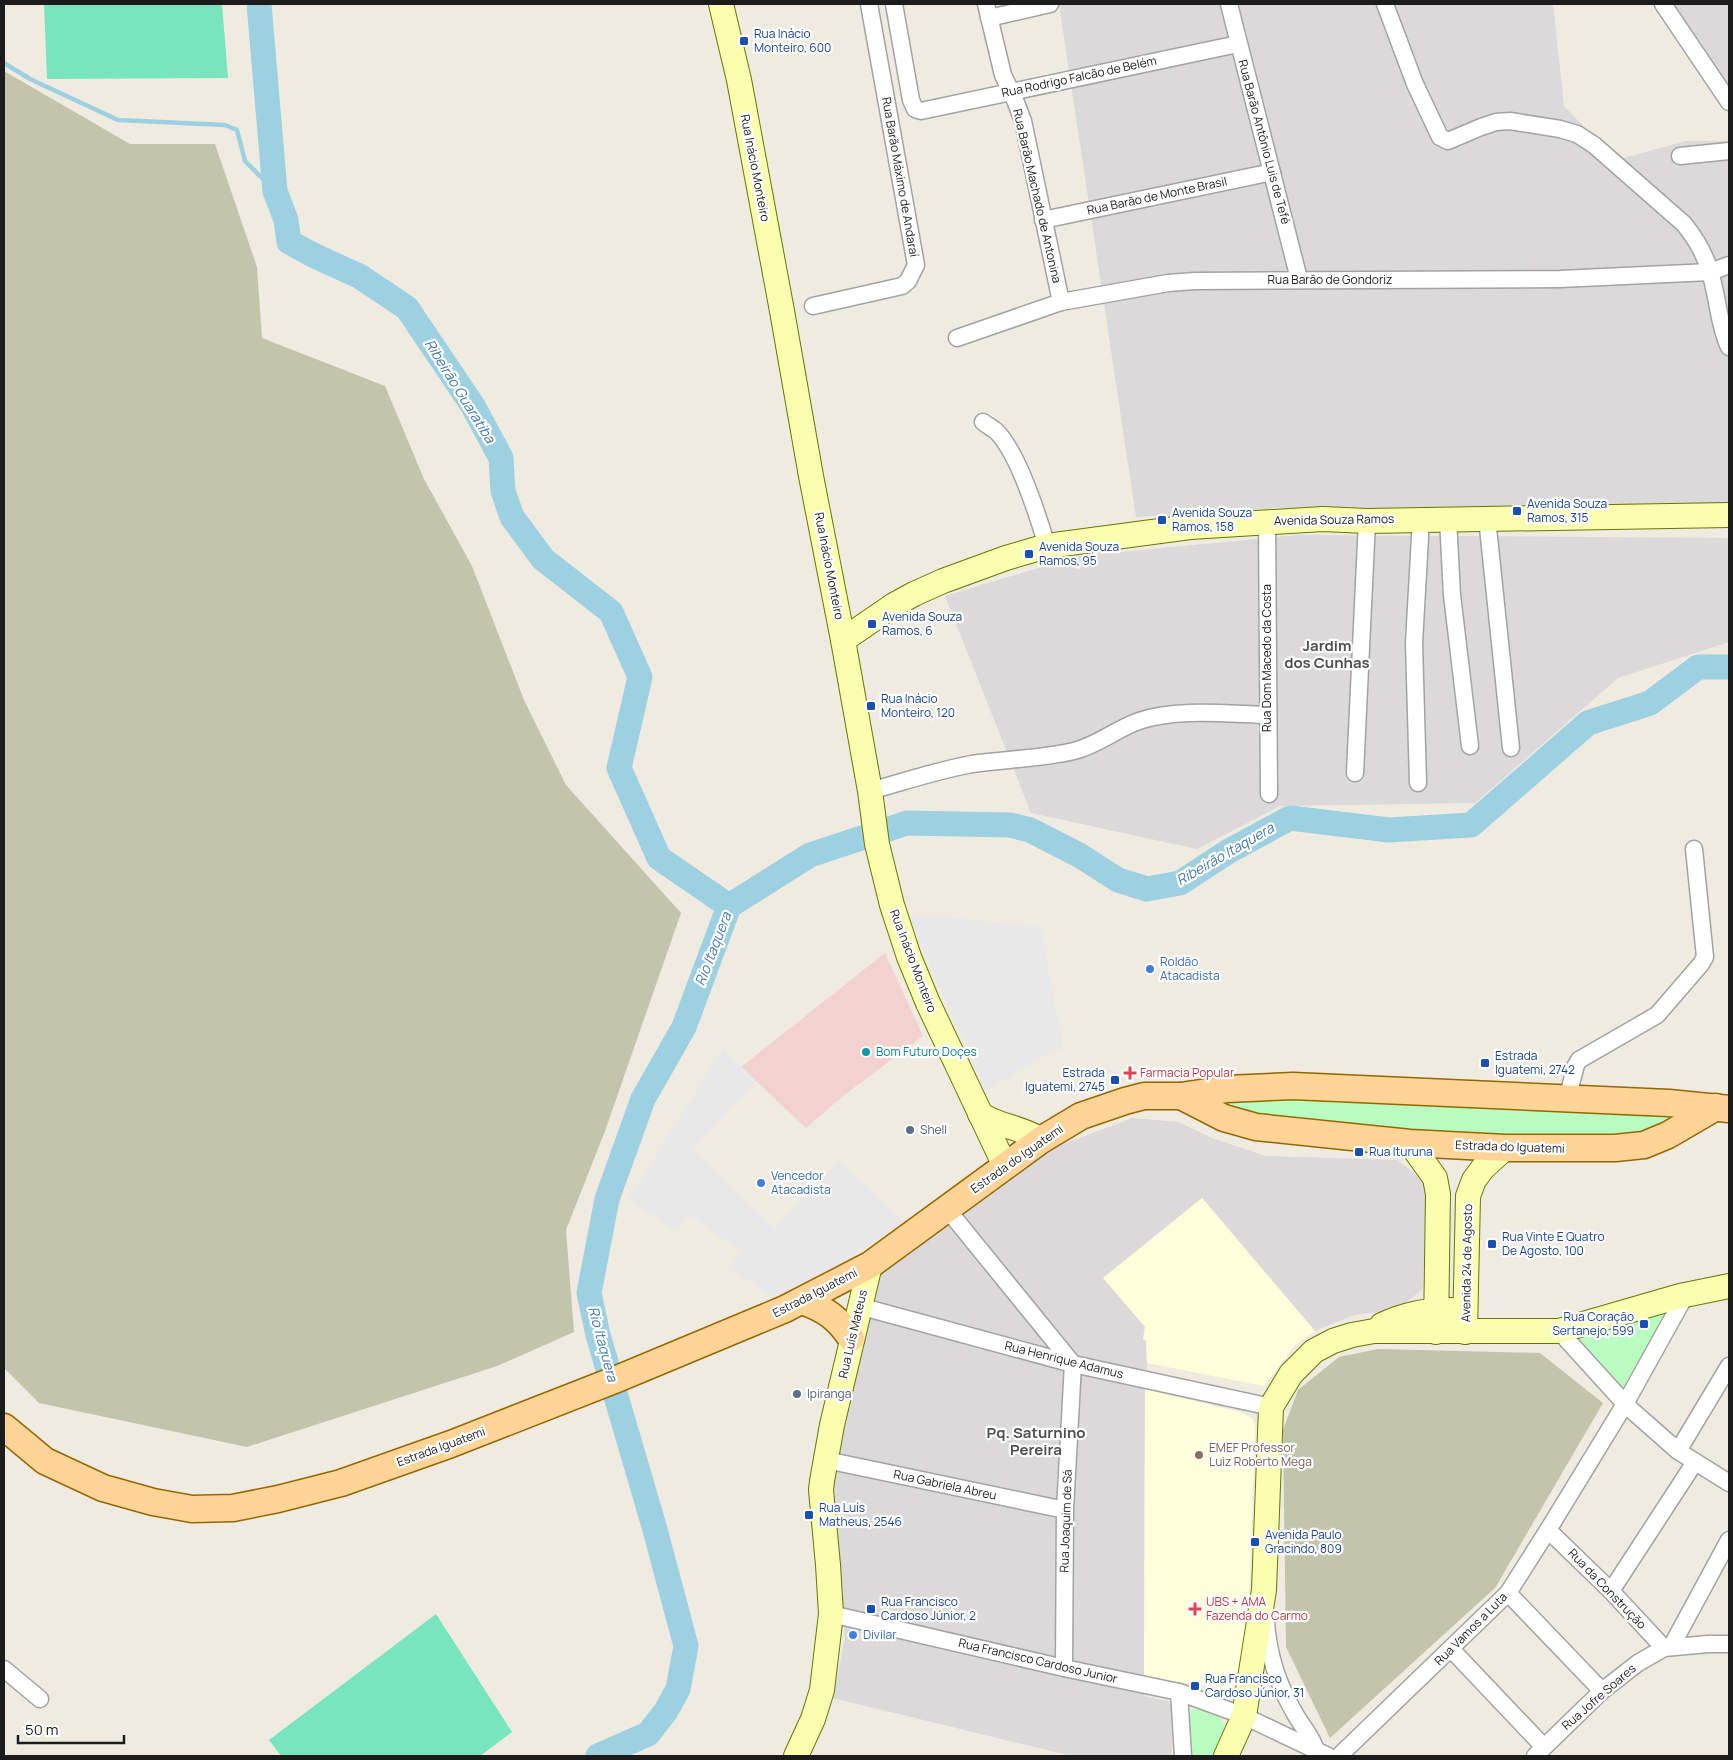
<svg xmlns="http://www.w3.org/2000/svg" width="1733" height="1760" viewBox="0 0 1733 1760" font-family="Manrope,sans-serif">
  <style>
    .residential { fill: #dbd9d9 }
    .commercial { fill: #f2d1ce }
    .education { fill: #feffda }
    .construction { fill: #c3c4ac }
    .park { fill: #b9fec0 }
    .pitch { fill: #78e5be }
    .parking { fill: #e8e8e8 }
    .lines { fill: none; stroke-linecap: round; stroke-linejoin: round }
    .stream { stroke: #9dd0e1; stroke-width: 4.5 }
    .river { stroke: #9dd0e1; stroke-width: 25 }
    .street-casing { stroke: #a3a3a3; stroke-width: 19 }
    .secondary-casing { stroke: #677700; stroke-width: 26 }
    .primary-casing { stroke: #956700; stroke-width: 29 }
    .street { stroke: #fff; stroke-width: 16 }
    .secondary { stroke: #f9ffaf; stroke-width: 24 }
    .primary { stroke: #ffd496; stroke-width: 26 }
    .transit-dot { fill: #1a4fb4; stroke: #fff; stroke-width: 2 }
    .shop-dot { fill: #3f7fe0; stroke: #fff; stroke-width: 2 }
    .culture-dot { fill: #0f9aa8; stroke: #fff; stroke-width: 2 }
    .health-dot { fill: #e0444e; stroke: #fff; stroke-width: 2 }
    .service-dot { fill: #5c6f8a; stroke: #fff; stroke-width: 2 }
    .education-dot { fill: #8d6e63; stroke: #fff; stroke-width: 2 }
    .labels { text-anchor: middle; stroke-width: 4.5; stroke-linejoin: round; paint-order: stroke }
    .transit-label { font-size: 12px; fill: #164399; stroke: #fff; text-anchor: start }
    .street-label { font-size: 12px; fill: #1c1c1c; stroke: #fff }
    .shop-label { font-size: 12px; fill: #366cbe; stroke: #fff; text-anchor: start }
    .culture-label { font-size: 12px; fill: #0d838f; stroke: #fff; text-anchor: start }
    .health-label { font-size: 12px; fill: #be3a42; stroke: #fff; text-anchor: start }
    .service-label { font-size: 12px; fill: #4e5e75; stroke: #fff; text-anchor: start }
    .education-label { font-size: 12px; fill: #785e54; stroke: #fff; text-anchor: start }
    .water-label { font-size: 14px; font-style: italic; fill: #4178b3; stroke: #fff }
    .quarter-label { font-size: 15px; font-weight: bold; fill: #4f4f4f; stroke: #fff }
  </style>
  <rect width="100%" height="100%" fill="#efebe1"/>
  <!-- residential -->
  <g class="residential">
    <path d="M1059,4h494l11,102 52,54 70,-19h43v367h-450l-143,9z"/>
    <path d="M1664,4h65v84z"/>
    <path d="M1297,535l432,3v104l-111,36 -143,125 -195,3 -83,43 -166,-36 -86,-217 133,-40z"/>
    <path d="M1132,1118l47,4 33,16 54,18 132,4 28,24 -3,105 -27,21 -42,5 -39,16 -113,-133 -57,129 2,36 -2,26 -1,307 27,6 1,54h-101l-238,-58 12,-61 -13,-164 50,-202 161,-119z"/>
  </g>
  <!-- commercial -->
  <path class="commercial" d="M885,953l38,83 -80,60 -37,32 -65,-61z"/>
  <!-- education -->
  <g class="education">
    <path d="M1202,1198l113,133 -20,14 -31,41 -117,-23 -1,-22 -3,-2 2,-12 -42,-49z"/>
    <path d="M1145,1389l98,24 10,6 2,7 -5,153 -11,101 -3,4 -8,4h-7l-77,-11z"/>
  </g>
  <!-- construction -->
  <g class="construction">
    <path d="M4,71l126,73h85l42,123 5,71 123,48 39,93 48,87 52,134 42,85 115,128 -76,218 -39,99 8,102 -77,34 -250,81 -208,-44 -35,-35z"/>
    <path d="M1378,1349l162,4 63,50 -108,185 -165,150 -44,-91 -3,-217 15,-40 41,-33z"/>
  </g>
  <!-- park -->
  <g class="park">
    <path d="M1227,1089l445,20 2,10 -30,26 -420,-27 -4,-20z"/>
    <path d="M1682,1297l-58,105 -61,-71z"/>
    <path d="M1199,1709l21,9 7,12 -9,26h-30v-34l3,-12z"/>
  </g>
  <!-- pitch -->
  <g class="pitch">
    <path d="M44,4h178l6,74 -181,1z"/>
    <path d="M436,1614l76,118 -32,24h-199l-12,-16z"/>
  </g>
  <!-- parking -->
  <g class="parking">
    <path d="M940,916l100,11 24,123 -16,4 -63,37 -76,-174z"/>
    <path d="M723,1048l33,33 -64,68 83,79 64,-67 64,61 -93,61 -34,16 -47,-31 12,-17 -52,-36 -12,17 -48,-33z"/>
  </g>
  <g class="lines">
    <!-- stream -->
    <path class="stream" d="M4,63l26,16 88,41 107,5 12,5 8,31 30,30"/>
    <!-- river -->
    <g class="river">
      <path d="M259,4l16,187 11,29 3,22 26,14 44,20 48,32 66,98 28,52 2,33 9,26 31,42 68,53 29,65 -21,91 40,90 70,48"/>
      <path d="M729,906l81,-51 97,-32 103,2 20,5 49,25 39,25 29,9 33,-6 49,-32 61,-33 99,12 82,-5 117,-102 62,-20 48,-36h31"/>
      <path d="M598,1756l50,-22 18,-23 12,-22 8,-43 -32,-120 -56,-191 -9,-42 18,-94 36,-100 41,-72 45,-121"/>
    </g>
    <!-- street casing -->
    <g class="street-casing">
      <g id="street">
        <path d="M894,4l17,96 4,9 6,2 317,-67"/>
        <path d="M986,4l17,71 12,25 8,21 38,181"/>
        <path d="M1229,4l70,275"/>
        <path d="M1385,4l30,80 25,53 8,4 33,-14 15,-5 14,-1 50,8 17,5 17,11 90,79c12,15 21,30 26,48 8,25 8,51 19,75"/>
        <path d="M1663,4l66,98"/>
        <path d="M989,18l61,-14"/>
        <path d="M1680,156l49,-5"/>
        <path d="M1043,220l229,-48"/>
        <path d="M813,306l89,-20 6,-5 8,-16 -47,-261"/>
        <path d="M957,338l104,-36 107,-19 27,-2 365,-2 150,-7 19,-7"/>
        <path d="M983,422c4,3 9,6 13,9 22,21 42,85 51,115"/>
        <path d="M1487,518l24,230"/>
        <path d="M1448,519l4,76 18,151"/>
        <path d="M1267,521l2,273"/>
        <path d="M1355,773l12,-252"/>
        <path d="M1418,783l-4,-140 7,-124"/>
        <path d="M870,791c33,-9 68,-21 102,-27 34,-5 68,-5 102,-13 24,-6 42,-22 65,-30 37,-13 89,-7 128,-6"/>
        <path d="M1567,1099l9,-34 3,-5 78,-45 44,-51 4,-7 -11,-108"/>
        <path d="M947,1209l126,155 -8,146 -1,158"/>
        <path d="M859,1306l214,58 198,43"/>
        <path d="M1559,1331l69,76 50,44 51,32"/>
        <path d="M1678,1451l51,-85"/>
        <path d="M826,1460l239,50"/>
        <path d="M1548,1530l63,61 53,57"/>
        <path d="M1611,1591l84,-129"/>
        <path d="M1508,1593l94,98"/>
        <path d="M831,1614l233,54 115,24 65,24 84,40"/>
        <path d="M1266,1621c2,33 11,62 28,91 6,12 20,27 22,40"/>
        <path d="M1671,1647l58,-107"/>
        <path d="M1451,1649l93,98"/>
        <path d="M4,1669l36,30"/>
        <path d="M1179,1692l4,64"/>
        <path d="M1339,1756l169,-163 40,-63 77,-126 60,-108"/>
        <path d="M1535,1756l67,-65 36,-28 26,-15 44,-4h21"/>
      </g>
    </g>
    <!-- secondary casing -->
    <g class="secondary-casing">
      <g id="secondary">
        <path d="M721,4l18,76 43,231 29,165 32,164 27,151 7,53 15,61 17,52 19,46 77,163"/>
        <path d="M843,640l51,-35 20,-11 29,-13 63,-23 41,-12 143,-19 133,-8 44,2 362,-6"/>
        <path d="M980,1114c21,14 40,12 61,26"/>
        <path d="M1410,1143l25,35 3,16 -2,138"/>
        <path d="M1382,1325c20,-10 47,-16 69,-15"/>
        <path d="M1465,1332l3,-136 6,-16 9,-12 22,-20"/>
        <path d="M796,1756l17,-37 9,-29 9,-76 -3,-49 -7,-75 1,-9 10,-56 38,-160"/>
        <path d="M1226,1756l18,-40 20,-126 7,-183 20,-33 23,-23 19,-10 19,-6 22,-4h185l121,-35 49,-10"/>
      </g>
    </g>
    <!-- primary casing -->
    <g class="primary-casing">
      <g id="primary">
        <path d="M1181,1096l43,22 32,9 154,16 95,5h110l29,-3 24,-10 48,-28"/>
        <path d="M802,1301c23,8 36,17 49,37"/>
        <path d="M4,1427l41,34 58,27 50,14 39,7 41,-1 45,-9 63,-16 110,-39 166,-65 168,-70 85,-44 171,-125 40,-24 44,-15 19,-5h37l46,-7 66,-3 376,17 60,6"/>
      </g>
    </g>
    <!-- street -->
    <use href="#street" class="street"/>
    <!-- secondary -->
    <use href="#secondary" class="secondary"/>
    <!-- primary -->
    <use href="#primary" class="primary"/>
  </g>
  <!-- markers -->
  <g class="transit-dot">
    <rect x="739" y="36" width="10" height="10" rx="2.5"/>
    <rect x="1512" y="506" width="10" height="10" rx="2.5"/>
    <rect x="1157" y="515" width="10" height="10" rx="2.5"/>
    <rect x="1024" y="549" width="10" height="10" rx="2.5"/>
    <rect x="867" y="619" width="10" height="10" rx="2.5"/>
    <rect x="866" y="701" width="10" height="10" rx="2.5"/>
    <rect x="1480" y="1058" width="10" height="10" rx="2.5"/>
    <rect x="1110" y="1075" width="10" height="10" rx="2.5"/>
    <rect x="1354" y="1147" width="10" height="10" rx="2.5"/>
    <rect x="1487" y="1239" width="10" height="10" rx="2.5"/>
    <rect x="1639" y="1319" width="10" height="10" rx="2.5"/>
    <rect x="804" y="1510" width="10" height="10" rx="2.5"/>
    <rect x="1250" y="1537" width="10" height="10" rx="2.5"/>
    <rect x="866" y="1604" width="10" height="10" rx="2.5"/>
    <rect x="1190" y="1681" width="10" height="10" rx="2.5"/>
  </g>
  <g class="shop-dot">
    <circle cx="1150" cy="969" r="5"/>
    <circle cx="761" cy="1183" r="5"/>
    <circle cx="853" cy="1635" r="5"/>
  </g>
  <circle class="culture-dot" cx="866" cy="1052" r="5"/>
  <g class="health-dot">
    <path d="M1127.5 1065.5h5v5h5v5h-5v5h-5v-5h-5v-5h5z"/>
    <path d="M1192.5 1601.5h5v5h5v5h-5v5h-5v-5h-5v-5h5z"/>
  </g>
  <g class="service-dot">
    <circle cx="910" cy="1130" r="5"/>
    <circle cx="797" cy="1394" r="5"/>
  </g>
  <circle class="education-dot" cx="1199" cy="1455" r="5"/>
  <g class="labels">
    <!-- transit labels -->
    <g class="transit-label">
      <text x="754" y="38">Rua Inácio<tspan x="754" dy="14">Monteiro, 600</tspan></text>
      <text x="1527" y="508">Avenida Souza<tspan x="1527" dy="14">Ramos, 315</tspan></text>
      <text x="1172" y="517">Avenida Souza<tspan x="1172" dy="14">Ramos, 158</tspan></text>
      <text x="1039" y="551">Avenida Souza<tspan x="1039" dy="14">Ramos, 95</tspan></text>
      <text x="882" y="621">Avenida Souza<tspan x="882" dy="14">Ramos, 6</tspan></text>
      <text x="881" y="703">Rua Inácio<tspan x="881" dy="14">Monteiro, 120</tspan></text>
      <text x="1495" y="1060">Estrada<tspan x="1495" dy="14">Iguatemi, 2742</tspan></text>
      <text x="1105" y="1077" text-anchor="end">Estrada<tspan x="1105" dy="14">Iguatemi, 2745</tspan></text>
      <text x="1369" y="1156">Rua Ituruna</text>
      <text x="1502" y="1241">Rua Vinte E Quatro<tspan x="1502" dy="14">De Agosto, 100</tspan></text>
      <text x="1634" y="1321" text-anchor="end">Rua Coração<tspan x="1634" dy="14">Sertanejo, 599</tspan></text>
      <text x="819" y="1512">Rua Luís<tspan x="819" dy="14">Matheus, 2546</tspan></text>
      <text x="1265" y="1539">Avenida Paulo<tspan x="1265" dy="14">Gracindo, 809</tspan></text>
      <text x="881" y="1606">Rua Francisco<tspan x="881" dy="14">Cardoso Júnior, 2</tspan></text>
      <text x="1205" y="1683">Rua Francisco<tspan x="1205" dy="14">Cardoso Júnior, 31</tspan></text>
    </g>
    <!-- street labels -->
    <g class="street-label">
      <text transform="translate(1079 77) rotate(-12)" y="4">Rua Rodrigo Falcão de Belém</text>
      <text transform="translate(1264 142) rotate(75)" y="4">Rua Barão Antônio Luis de Tefé</text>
      <text transform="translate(755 168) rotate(79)" y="4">Rua Inácio Monteiro</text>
      <text transform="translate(900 177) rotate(80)" y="4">Rua Barão Máximo de Andaraí</text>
      <text transform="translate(1037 196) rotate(77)" y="4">Rua Barão Machado de Antonina</text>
      <text transform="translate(1157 196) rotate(-12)" y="4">Rua Barão de Monte Brasil</text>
      <text x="1330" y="284">Rua Barão de Gondoriz</text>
      <text transform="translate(1334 520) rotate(-1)" y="4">Avenida Souza Ramos</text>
      <text transform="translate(829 566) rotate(79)" y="4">Rua Inácio Monteiro</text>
      <text transform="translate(1267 658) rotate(-90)" y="4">Rua Dom Macedo da Costa</text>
      <text transform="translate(913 961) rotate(69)" y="4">Rua Inácio Monteiro</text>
      <text transform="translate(1510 1147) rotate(2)" y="4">Estrada do Iguatemi</text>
      <text transform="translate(1017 1159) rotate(-35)" y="4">Estrada do Iguatemi</text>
      <text transform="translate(1467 1263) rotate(-89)" y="4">Avenida 24 de Agosto</text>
      <text transform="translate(815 1293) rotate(-27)" y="4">Estrada Iguatemi</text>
      <text transform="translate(853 1334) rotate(-77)" y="4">Rua Luís Mateus</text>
      <text transform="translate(1064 1360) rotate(14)" y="4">Rua Henrique Adamus</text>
      <text transform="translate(441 1447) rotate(-20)" y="4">Estrada Iguatemi</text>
      <text transform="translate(945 1485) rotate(12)" y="4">Rua Gabriela Abreu</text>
      <text transform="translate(1066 1521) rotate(-88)" y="4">Rua Joaquim de Sá</text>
      <text transform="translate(1607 1589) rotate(46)" y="4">Rua da Construção</text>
      <text transform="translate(1471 1629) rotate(-45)" y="4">Rua Vamos a Luta</text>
      <text transform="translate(1038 1661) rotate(13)" y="4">Rua Francisco Cardoso Junior</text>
      <text transform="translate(1599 1697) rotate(-41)" y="4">Rua Jofre Soares</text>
    </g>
    <!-- shop labels -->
    <g class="shop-label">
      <text x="1160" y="966">Roldão<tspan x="1160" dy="14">Atacadista</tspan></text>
      <text x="771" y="1180">Vencedor<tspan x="771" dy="14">Atacadista</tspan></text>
      <text x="863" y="1639">Divilar</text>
    </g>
    <!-- culture labels -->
    <g class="culture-label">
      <text x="876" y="1056">Bom Futuro Doçes</text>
    </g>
    <!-- health labels -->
    <g class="health-label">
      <text x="1140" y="1077">Farmacia Popular</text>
      <text x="1206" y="1606">UBS + AMA<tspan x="1206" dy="14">Fazenda do Carmo</tspan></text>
    </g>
    <!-- service labels -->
    <g class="service-label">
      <text x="920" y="1134">Shell</text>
      <text x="807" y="1398">Ipiranga</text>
    </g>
    <!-- education labels -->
    <g class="education-label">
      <text x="1209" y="1452">EMEF Professor<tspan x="1209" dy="14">Luiz Roberto Mega</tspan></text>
    </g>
    <!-- water labels -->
    <g class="water-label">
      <text transform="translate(460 391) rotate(58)" y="5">Ribeirão Guaratiba</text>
      <text transform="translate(1225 854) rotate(-30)" y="5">Ribeirão Itaquera</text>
      <text transform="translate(713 949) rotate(-69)" y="5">Rio Itaquera</text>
      <text transform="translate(603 1344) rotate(75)" y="5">Rio Itaquera</text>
    </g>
    <!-- quarter labels -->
    <g class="quarter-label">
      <text x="1327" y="651">Jardim<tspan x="1327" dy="17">dos Cunhas</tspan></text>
      <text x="1036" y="1438">Pq. Saturnino<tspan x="1036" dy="17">Pereira</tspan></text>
    </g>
  </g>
  <!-- border -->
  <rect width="1733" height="1760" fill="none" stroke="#1c1c1c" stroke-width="10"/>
  <!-- scale -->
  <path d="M18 1735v8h106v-8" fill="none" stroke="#1c1c1c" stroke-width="2.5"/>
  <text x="25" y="1735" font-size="15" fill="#1c1c1c" stroke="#ffffff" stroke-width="4" paint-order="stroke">50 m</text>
</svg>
